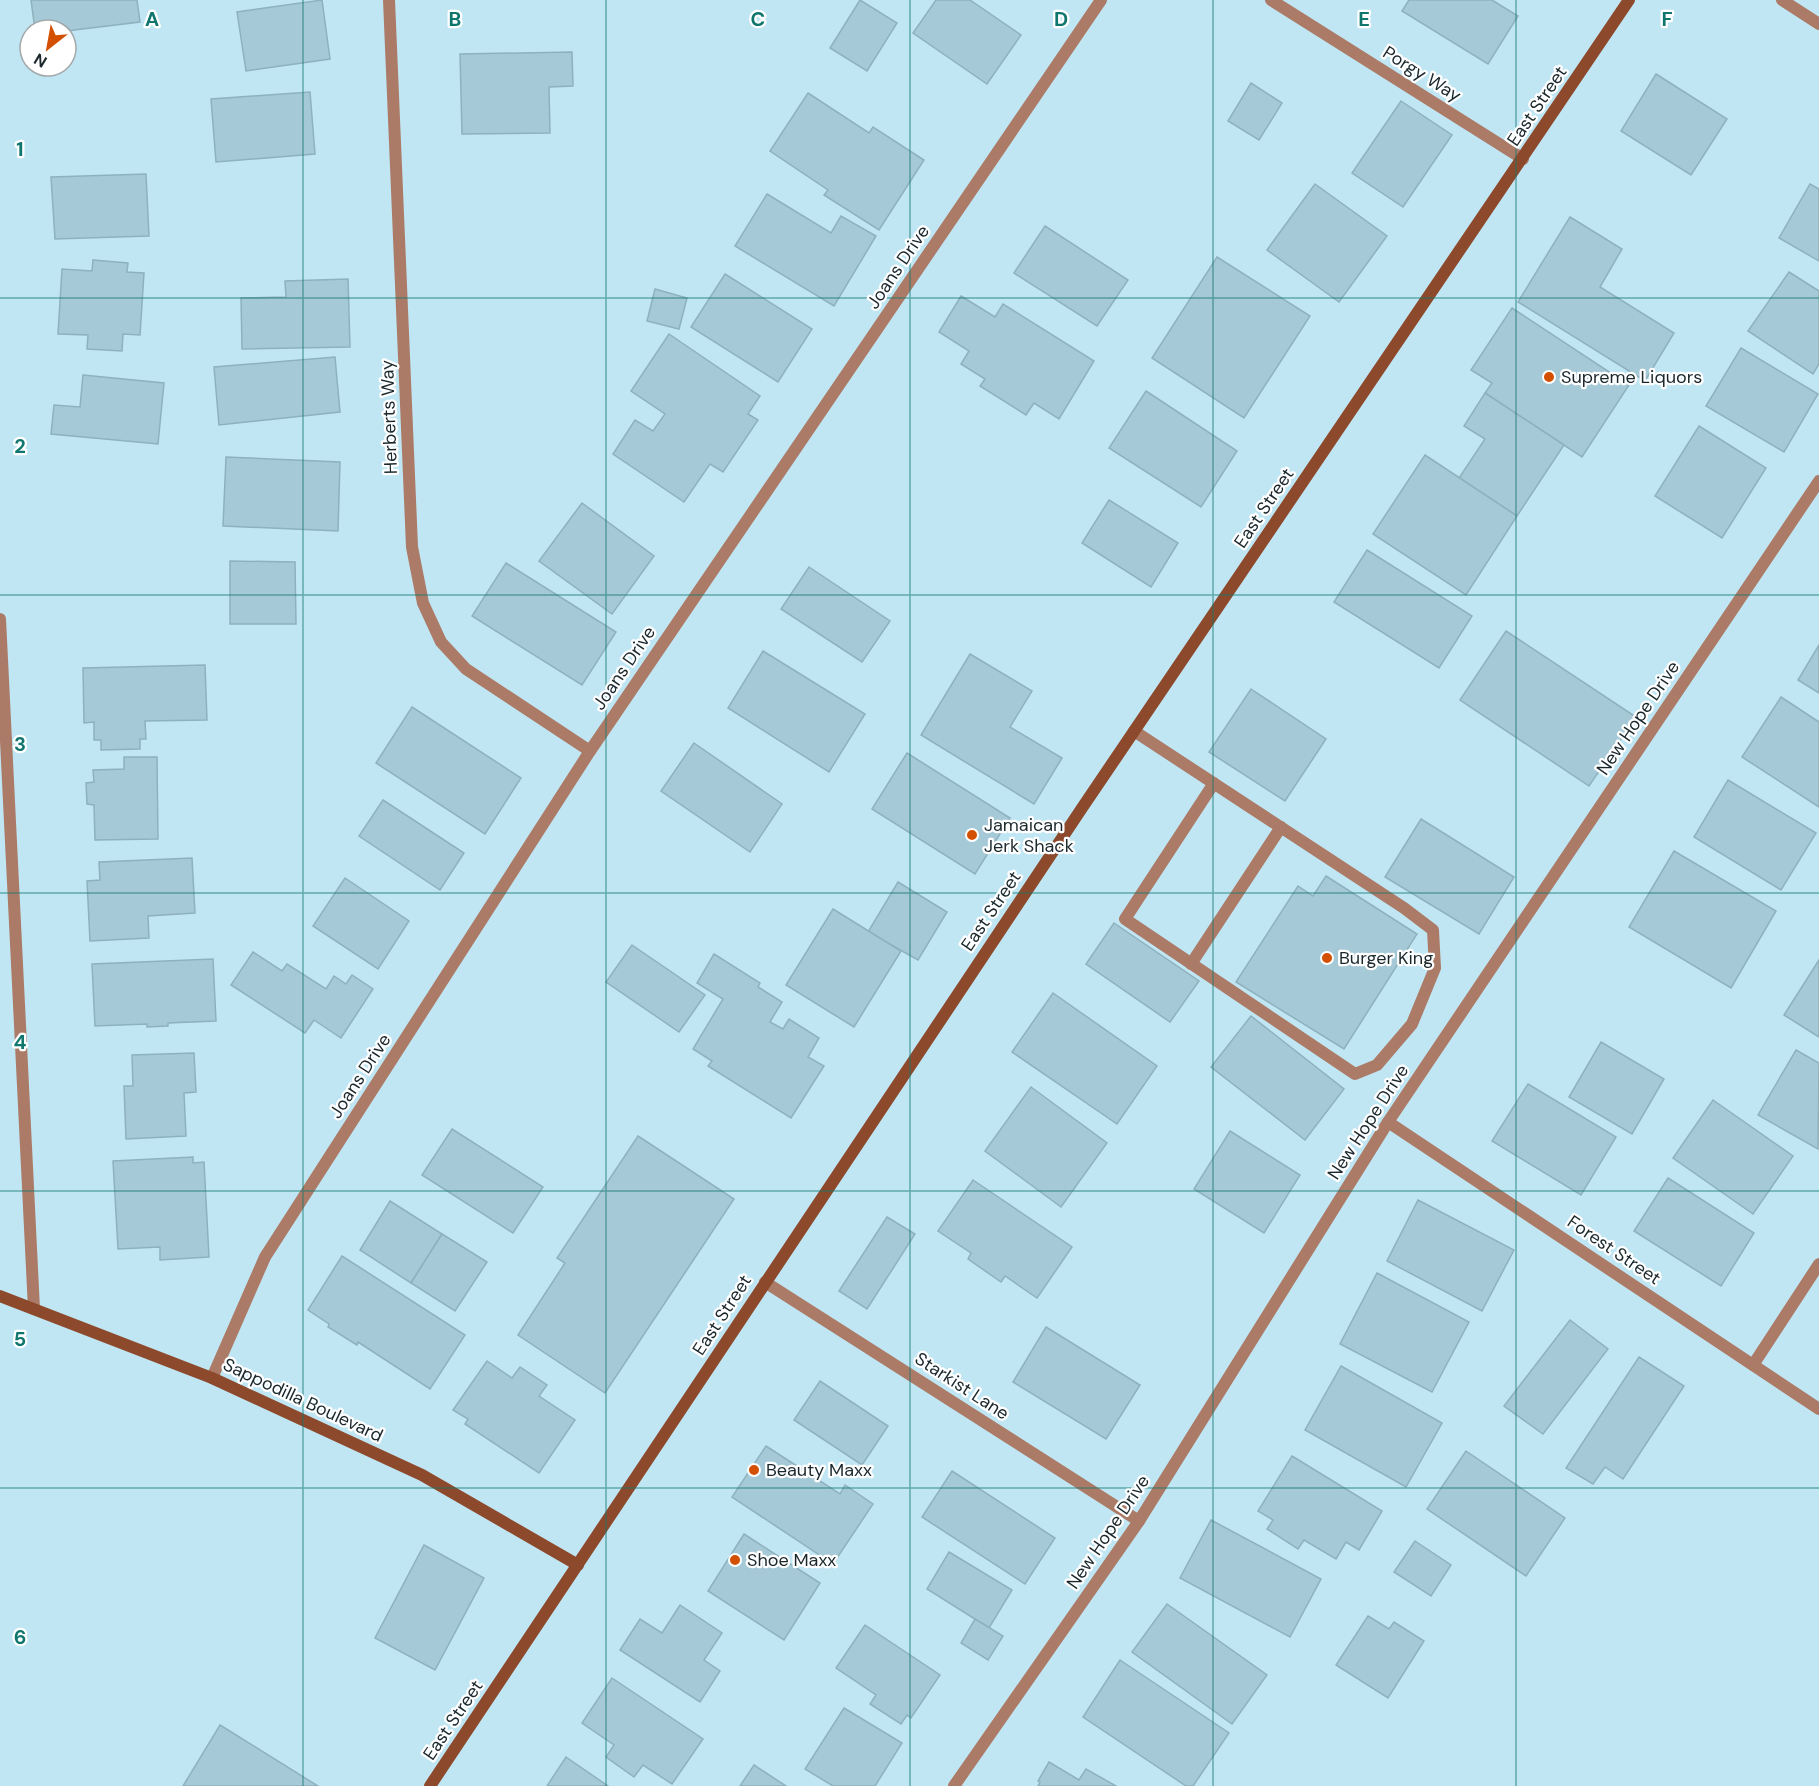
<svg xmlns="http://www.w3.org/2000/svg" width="1819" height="1786" viewBox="0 0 1819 1786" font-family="'DM Sans',sans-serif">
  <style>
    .building { fill: #a6c9d7; stroke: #8eb1be; stroke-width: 1.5 }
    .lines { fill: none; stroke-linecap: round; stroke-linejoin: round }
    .lane { stroke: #ab7b67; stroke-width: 12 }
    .street { stroke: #ab7b67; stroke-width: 12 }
    .secondary { stroke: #8d492c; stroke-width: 12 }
    .grid { fill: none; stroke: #0f766e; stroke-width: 1.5; stroke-opacity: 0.55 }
    .poi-dot { fill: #d35000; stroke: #fff; stroke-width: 2 }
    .labels { text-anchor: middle; stroke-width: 4.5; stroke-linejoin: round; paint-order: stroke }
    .street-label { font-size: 18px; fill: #1a282d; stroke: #fff }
    .poi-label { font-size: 18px; fill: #1a282d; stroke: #fff; text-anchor: start }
    .grid-label { font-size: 20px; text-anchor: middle; font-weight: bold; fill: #0f766e; stroke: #fff; stroke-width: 4.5; stroke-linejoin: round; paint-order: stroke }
  </style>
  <rect width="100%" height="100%" fill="#c1e6f3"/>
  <!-- building -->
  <g class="building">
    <path d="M31,0h106l3,22 -74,9 -31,-1z"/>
    <path d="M322,0l8,59 -84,12 -9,-59z"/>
    <path d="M860,0l37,23 -30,48 -37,-23z"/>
    <path d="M936,0h34l51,35 -34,49 -74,-51z"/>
    <path d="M1409,0h83l26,16 -30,48 -86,-53z"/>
    <path d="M572,52l1,34 -24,1 1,46 -88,1 -2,-80z"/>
    <path d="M1656,74l71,45 -36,56 -70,-44z"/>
    <path d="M1251,83l31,20 -23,37 -31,-19z"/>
    <path d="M310,92l5,62 -99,8 -5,-63z"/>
    <path d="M808,93l61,40 4,-6 51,33 -45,70 -55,-35 4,-5 -58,-39z"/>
    <path d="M1401,101l51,34 -49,72 -51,-34z"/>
    <path d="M146,174l3,62 -94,3 -4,-62z"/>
    <path d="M1315,184l72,52 -48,66 -72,-52z"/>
    <path d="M1810,184l9,5v72l-40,-23z"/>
    <path d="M767,194l64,39 10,-17 35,20 -42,70 -99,-60z"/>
    <path d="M1570,217l52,32 -22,38 74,46 -29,48 -127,-79z"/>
    <path d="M1045,226l83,54 -31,46 -83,-53z"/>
    <path d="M1217,257l93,59 -66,102 -92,-60z"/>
    <path d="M93,260l35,3 -1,9 17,1 -4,62 -17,-1 -1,17 -35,-2 1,-14 -30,-1 4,-65 30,2z"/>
    <path d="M1789,272l30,19v73l-6,10 -65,-43z"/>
    <path d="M725,274l87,55 -34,53 -87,-55z"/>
    <path d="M348,279l2,68 -108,2 -1,-51 45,-1 -1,-16z"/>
    <path d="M655,289l32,9 -8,31 -32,-8z"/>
    <path d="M961,296l34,21 8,-13 91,57 -35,58 -25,-16 -8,12 -46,-29 5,-7 -24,-15 8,-13 -30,-19z"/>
    <path d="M1512,308l117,77 -47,72 -97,-64 7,-10 -21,-13z"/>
    <path d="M669,334l91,62 -12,18 10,6 -35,52 -13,-8 -26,38 -71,-48 22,-34 18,11 12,-17 -34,-23z"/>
    <path d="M1741,348l77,46 -34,58 -78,-46z"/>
    <path d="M335,357l5,55 -121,13 -5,-58z"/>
    <path d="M83,375l81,8 -6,61 -107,-10 3,-29 26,2z"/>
    <path d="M1146,391l91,60 -36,56 -92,-59z"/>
    <path d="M1485,393l79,52 -47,71 -58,-38 26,-39 -21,-13z"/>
    <path d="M1699,426l67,42 -44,70 -67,-42z"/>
    <path d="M1425,455l92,61 -51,79 -93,-61z"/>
    <path d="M226,457l114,5 -2,69 -115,-5z"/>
    <path d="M1109,500l69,43 -27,44 -69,-44z"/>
    <path d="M582,503l72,53 -42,58 -73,-53z"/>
    <path d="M1367,550l105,66 -33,52 -105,-66z"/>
    <path d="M230,561l65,1 1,62h-66z"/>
    <path d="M506,563l110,69 -34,53 -110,-69z"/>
    <path d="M809,567l81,54 -28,41 -81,-53z"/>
    <path d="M1506,631l130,86 -47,69 -129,-86z"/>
    <path d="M1819,645v48l-21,-13z"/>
    <path d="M763,651l102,63 -36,58 -101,-64z"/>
    <path d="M970,654l62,37 -22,36 52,31 -28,46 -113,-69z"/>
    <path d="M205,665l2,55 -62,1 1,18h-6v10l-39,1v-10h-7v-18l-10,1 -1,-55z"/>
    <path d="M1251,689l75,50 -41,62 -76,-49z"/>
    <path d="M1781,697l38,25v85l-77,-50z"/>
    <path d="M412,707l109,71 -36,56 -109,-71z"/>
    <path d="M694,743l88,61 -32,48 -89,-61z"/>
    <path d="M907,753l103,65 -35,56 -103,-65z"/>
    <path d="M124,757h33l1,82 -63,1 -1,-35 -7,-1 -1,-21 8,-1 -1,-12 31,-1z"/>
    <path d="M1728,780l88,53 -35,57 -87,-53z"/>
    <path d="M383,800l81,53 -24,37 -81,-54z"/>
    <path d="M1421,819l93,58 -35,57 -94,-57z"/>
    <path d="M1674,851l102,60 -45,77 -102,-61z"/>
    <path d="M192,858l3,55 -47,3 1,22 -59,3 -3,-60 13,-1 -1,-18z"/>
    <path d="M1326,876l91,58 -73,115 -108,-67 62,-96 15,10z"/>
    <path d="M345,878l64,43 -31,48 -65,-43z"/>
    <path d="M898,882l49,30 -29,48 -50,-28z"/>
    <path d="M833,909l68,42 -47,76 -68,-42z"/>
    <path d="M1114,923l85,58 -29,41 -84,-58z"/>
    <path d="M632,945l73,50 -26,37 -73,-50z"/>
    <path d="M253,952l29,19 5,-7 39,25 8,-13 12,8 6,-9 21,14 -32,49 -27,-18 -9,13 -74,-48z"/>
    <path d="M714,954l46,29 -2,4 24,15 -12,20 13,7 6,-10 30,19 -11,19 16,9 -33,52 -83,-52 4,-5 -19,-12 30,-50 -26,-16z"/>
    <path d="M213,959l3,62 -48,2v3l-21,1v-3l-52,2 -3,-62z"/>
    <path d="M1819,960v77l-35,-22z"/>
    <path d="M1053,993l104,73 -40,58 -105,-72z"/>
    <path d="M1251,1016l93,73 -39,51 -94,-73z"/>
    <path d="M1601,1042l63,37 -32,55 -63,-37z"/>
    <path d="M1796,1050l23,13 -1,86 -60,-34z"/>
    <path d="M194,1053l2,39 -12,1 2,43 -60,3 -2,-53h9l-1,-31z"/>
    <path d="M1528,1084l88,53 -35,58 -89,-54z"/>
    <path d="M1031,1087l76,56 -46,64 -76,-56z"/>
    <path d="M1713,1100l80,56 -40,58 -80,-56z"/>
    <path d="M452,1129l91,58 -30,46 -91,-58z"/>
    <path d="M1230,1131l70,44 -36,58 -70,-44z"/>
    <path d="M638,1136l96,63 -129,194 -87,-58 47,-72 -8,-5z"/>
    <path d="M193,1157v6l11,-1 5,95 -49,3v-13l-42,2 -5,-88z"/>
    <path d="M1668,1178l86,55 -33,53 -87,-55z"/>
    <path d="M973,1180l99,67 -35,51 -32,-22 -4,6 -33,-23 3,-6 -33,-22z"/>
    <path d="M1418,1200l96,50 -32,61 -95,-50z"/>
    <path d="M390,1201l52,33 -31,49 -51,-33z"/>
    <path d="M887,1217l28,17 -48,75 -28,-18z"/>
    <path d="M442,1234l45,28 -32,49 -44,-28z"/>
    <path d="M342,1256l123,79 -35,54 -72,-47 -1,3 -29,-18 1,-3 -21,-14z"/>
    <path d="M1377,1273l92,49 -37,70 -92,-48z"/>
    <path d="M1570,1320l38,29 -65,85 -39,-28z"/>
    <path d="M1046,1327l94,58 -34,54 -93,-57z"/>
    <path d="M1639,1357l45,29 -61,93 -18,-12 -12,17 -27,-16z"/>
    <path d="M487,1361l25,17 8,-11 27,18 -8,11 36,24 -36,53 -74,-49 3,-5 -15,-9z"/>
    <path d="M1341,1366l101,57 -36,64 -101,-57z"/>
    <path d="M820,1381l68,45 -26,39 -68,-45z"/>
    <path d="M766,1446l74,48 5,-9 28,19 -40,60 -101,-67z"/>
    <path d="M1466,1451l99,67 -39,58 -99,-67z"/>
    <path d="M1292,1456l90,55 -23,39 -13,-8 -10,17 -32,-19 -6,9 -31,-20 6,-9 -15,-9z"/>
    <path d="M952,1471l103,67 -30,46 -103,-67z"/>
    <path d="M1211,1520l110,59 -31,58 -110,-59z"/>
    <path d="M744,1534l76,49 -36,57 -76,-49z"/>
    <path d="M1415,1541l36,24 -20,31 -37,-24z"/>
    <path d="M424,1545l60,33 -49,92 -60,-32z"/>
    <path d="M949,1552l63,38 -23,38 -62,-39z"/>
    <path d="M1167,1604l100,71 -35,49 -100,-72z"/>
    <path d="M680,1605l42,28 -18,27 16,11 -20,31 -80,-52 20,-31 22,14z"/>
    <path d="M1368,1616l21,13 5,-7 30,19 -36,57 -52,-33z"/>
    <path d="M975,1619l28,17 -15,24 -27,-17z"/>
    <path d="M865,1625l75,50 -29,43 -4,-3 -6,9 -31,-20 6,-9 -40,-27z"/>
    <path d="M1120,1660l109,73 -36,53h-7l-103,-69z"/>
    <path d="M612,1678l91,61 -31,45 -29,-19 -9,12 -28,-20 8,-12 -32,-22z"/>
    <path d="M844,1708l58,35 -27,43h-42l-28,-17z"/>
    <path d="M220,1725l98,61h-135z"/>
    <path d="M566,1757l42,29h-61z"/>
    <path d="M1049,1762l30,18 7,-11 30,17h-78l2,-4 -2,-1z"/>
    <path d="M754,1765l32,21h-46z"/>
  </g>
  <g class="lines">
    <!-- lane -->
    <g class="lane">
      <path d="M1134,731l270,177 29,22 2,38 -23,56 -35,41 -22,9 -230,-155 89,-136"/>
      <path d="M1191,964l90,-137"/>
    </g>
    <!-- street -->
    <g class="street">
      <path d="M389,0l23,547 11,56 18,39 25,27 124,82"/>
      <path d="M1271,0l252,159"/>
      <path d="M1782,0l37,24"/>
      <path d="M0,619l34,690"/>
      <path d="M1388,1122l431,287"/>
      <path d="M765,1282l374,239"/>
      <path d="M1753,1365l66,-101"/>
      <path d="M212,1378l53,-121 325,-506 511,-751"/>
      <path d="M954,1786l185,-265 249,-399 431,-641"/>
    </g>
    <!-- secondary -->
    <g class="secondary">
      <path d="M0,1296l212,82 210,97 156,90"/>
      <path d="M430,1786l652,-978 547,-808"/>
    </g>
  </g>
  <!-- grid -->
  <path class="grid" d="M303,0v1786M606,0v1786M910,0v1786M1213,0v1786M1516,0v1786M0,298h1819M0,595h1819M0,893h1819M0,1191h1819M0,1488h1819"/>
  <!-- markers -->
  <g class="poi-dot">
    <circle cx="1549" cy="377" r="6"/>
    <circle cx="972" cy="835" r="6"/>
    <circle cx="1327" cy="958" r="6"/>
    <circle cx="754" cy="1470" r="6"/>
    <circle cx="735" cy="1560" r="6"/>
  </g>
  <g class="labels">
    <!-- street labels -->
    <g class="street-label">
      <text transform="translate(1422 74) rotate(32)" y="6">Porgy Way</text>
      <text transform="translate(1537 106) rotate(-56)" y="6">East Street</text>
      <text transform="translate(898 267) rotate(-56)" y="6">Joans Drive</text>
      <text transform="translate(389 417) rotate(-92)" y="6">Herberts Way</text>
      <text transform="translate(1264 508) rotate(-56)" y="6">East Street</text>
      <text transform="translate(624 668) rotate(-56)" y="6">Joans Drive</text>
      <text transform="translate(1638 718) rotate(-56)" y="6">New Hope Drive</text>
      <text transform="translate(991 911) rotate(-56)" y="6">East Street</text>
      <text transform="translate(360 1076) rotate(-57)" y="6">Joans Drive</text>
      <text transform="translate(1368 1122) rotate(-57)" y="6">New Hope Drive</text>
      <text transform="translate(1614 1250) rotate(34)" y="6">Forest Street</text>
      <text transform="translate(722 1315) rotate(-57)" y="6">East Street</text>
      <text transform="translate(962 1386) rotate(33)" y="6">Starkist Lane</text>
      <text transform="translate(303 1400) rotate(25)" y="6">Sappodilla Boulevard</text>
      <text transform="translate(1108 1532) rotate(-56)" y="6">New Hope Drive</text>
      <text transform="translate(453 1720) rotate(-56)" y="6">East Street</text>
    </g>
    <!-- poi labels -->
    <g class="poi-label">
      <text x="1561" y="383">Supreme Liquors</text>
      <text x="984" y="831">Jamaican<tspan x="984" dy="21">Jerk Shack</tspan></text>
      <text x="1339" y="964">Burger King</text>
      <text x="766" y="1476">Beauty Maxx</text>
      <text x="747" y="1566">Shoe Maxx</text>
    </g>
  </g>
  <g class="grid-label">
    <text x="152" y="26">A</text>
    <text x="455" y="26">B</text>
    <text x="758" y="26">C</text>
    <text x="1061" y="26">D</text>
    <text x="1364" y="26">E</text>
    <text x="1667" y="26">F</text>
    <text x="20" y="156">1</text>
    <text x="20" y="453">2</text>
    <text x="20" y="751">3</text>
    <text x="20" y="1049">4</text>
    <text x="20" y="1346">5</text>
    <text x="20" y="1644">6</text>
  </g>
  <!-- north arrow -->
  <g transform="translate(48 48) rotate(211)"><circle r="28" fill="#ffffff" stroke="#a3a9ab" stroke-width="1.5"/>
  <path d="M0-4.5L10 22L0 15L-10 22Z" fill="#d35000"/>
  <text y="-9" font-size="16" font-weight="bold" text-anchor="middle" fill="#1a282d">N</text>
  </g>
</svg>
